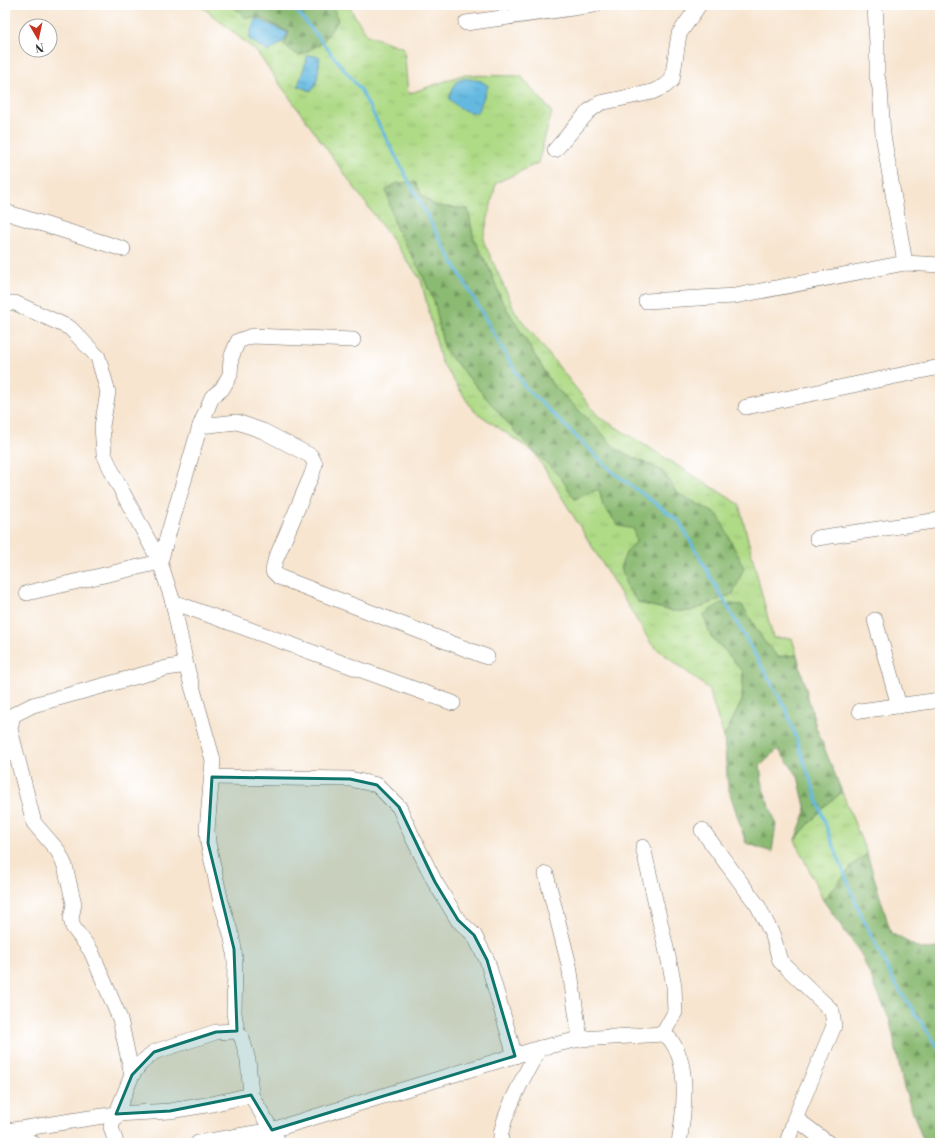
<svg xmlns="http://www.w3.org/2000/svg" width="945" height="1148" viewBox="0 0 945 1148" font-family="'Libre Bodoni',serif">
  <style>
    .grass { fill: url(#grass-tufts); stroke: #6d8258; fill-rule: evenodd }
    .forest { fill: url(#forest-firs); stroke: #5b724f }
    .water { fill: url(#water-ripples); stroke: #487286 }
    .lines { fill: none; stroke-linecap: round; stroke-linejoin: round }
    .stream { stroke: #65b9e1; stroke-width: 3 }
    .minor-casing { stroke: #726c65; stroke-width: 16 }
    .minor { stroke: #fff; stroke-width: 15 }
    .marked { fill: #0f766e; fill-opacity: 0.2; stroke: #0f766e; stroke-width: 3; stroke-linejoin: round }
  </style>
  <defs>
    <pattern id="grass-tufts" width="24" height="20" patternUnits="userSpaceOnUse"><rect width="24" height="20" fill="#afda86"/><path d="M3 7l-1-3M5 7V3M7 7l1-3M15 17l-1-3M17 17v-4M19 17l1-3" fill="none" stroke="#97bb74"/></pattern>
    <pattern id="forest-firs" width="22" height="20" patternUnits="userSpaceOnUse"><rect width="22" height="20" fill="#8bba73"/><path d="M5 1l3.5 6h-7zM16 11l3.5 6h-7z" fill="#72975f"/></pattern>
    <pattern id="water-ripples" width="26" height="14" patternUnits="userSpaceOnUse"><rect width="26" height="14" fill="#65b9e1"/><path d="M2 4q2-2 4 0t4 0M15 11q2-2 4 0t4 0" fill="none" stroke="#5397b7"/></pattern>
  </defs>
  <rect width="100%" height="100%" fill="#fff"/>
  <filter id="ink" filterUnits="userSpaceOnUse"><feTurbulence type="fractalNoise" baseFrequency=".025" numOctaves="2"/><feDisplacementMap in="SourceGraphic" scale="8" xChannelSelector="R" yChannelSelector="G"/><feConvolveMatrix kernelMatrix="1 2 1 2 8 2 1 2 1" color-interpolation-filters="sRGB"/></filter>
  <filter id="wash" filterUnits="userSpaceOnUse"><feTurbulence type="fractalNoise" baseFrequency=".012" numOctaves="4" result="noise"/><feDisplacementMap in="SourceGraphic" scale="16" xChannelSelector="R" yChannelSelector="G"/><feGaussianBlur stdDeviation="0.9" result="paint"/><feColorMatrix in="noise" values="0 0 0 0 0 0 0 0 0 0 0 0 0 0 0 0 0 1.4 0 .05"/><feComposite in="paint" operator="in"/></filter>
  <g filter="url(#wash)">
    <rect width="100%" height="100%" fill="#f7e5d0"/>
    <!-- grass -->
    <g class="grass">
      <path d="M200,5h32l14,13 13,-1 30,15 -5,13 54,-24 -5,-16h15l19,30 37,13 4,46 54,-19 59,1 31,36 -14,51 -42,20 -13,57 33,73 82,103 141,88 34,134h19l5,17 -19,2 -15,-17 -21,-35 -31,31 16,17 16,19 -1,29 -18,36 -16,-49 -56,-43 -117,-192 -62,-43 -32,-49 -20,-81 -165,-229zM415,182l7,14 14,10 32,3 6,31 15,28 12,31 51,85 45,44 19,21 46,22 15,22 41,22 -27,96h-18l-34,-8 -12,-15 -6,-22 5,-13 10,-11 -1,-13 -32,-23 -4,-17 -24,10 -14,-21 -42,-42 -75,-87 -9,-45 -14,-32z"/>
      <path d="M842,792l25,62 -11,8 -33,38 -28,-60 26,-30z"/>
    </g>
    <!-- forest -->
    <g class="forest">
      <path d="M232,5h101l5,16 -16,22 -23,13 -15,-11 5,-13 -30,-15 -13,1z"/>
      <path d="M415,182l7,14 14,10 32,3 6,31 15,28 12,31 51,85 45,44 19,21 46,22 15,22 41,22 26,53 -11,26 -42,17h-18l-34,-8 -12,-15 -6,-22 5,-13 10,-11 -2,-13 -15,-3 -16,-20 -4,-17 -24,10 -14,-21 -42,-42 -75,-87 -9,-45 -14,-32 -25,-44 -10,-38 11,-7z"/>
      <path d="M721,603l21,2 21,35 15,17 19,-2 19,72 26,65 -21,18 -26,30 11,-29 -8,-35 -20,-27 -18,17 3,23 13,34 -4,29 -26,-9 -18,-56 -4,-50 18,-36 1,-29 -16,-19 -16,-17 -8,-21z"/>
      <path d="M867,854l24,79 29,16 20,-1v72h-1l1,3v120h-16l-20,-55 -14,-67 -29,-67 -38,-54 33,-38z"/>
    </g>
    <!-- water -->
    <g class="water">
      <path d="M256,18l32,15 -5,9 -15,10 -19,-13 2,-9z"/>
      <path d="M308,55l12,2c-2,10 -1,27 -9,34l-13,-5z"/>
      <path d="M463,78l18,3 7,5 -10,26c-12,2 -20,-5 -29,-13l6,-16z"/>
    </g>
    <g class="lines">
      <!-- stream -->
      <path class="stream" d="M292,5l68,84 78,147 86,150 89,86 66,49 107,188 44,128 29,73 35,72 46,68"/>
    </g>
  </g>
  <g filter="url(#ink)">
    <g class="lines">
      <!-- minor casing -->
      <g class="minor-casing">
        <g id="minor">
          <path d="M875,5l2,39v32l3,12 3,47 22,128"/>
          <path d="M466,23l128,-18"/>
          <path d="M555,150l34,-39 11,-8 52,-11 13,-6 7,-6 7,-46 20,-29"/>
          <path d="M5,212l118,37"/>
          <path d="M646,301l89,-5 170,-33 35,2"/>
          <path d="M5,303h10l55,25 28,29 10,35 -6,34 2,28 12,26 44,82 13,40 13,63"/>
          <path d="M746,407l194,-40"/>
          <path d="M200,426l37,-4 26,9 48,25 4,8 -3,10 -37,87 -2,10 6,6 208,80"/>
          <path d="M817,538l123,-18"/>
          <path d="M27,593l133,-31 40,-136 12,-29 10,-8 8,-14 1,-17 7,-17 14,-5 101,4"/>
          <path d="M173,602l280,101"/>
          <path d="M875,620l24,86"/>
          <path d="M860,711l80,-11"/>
          <path d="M212,777l138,2 27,6 22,22 13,29 23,46 23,38 16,15 13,25 28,96"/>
          <path d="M702,830l56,76 15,30 7,25 52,50 2,15 -39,92 -8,25"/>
          <path d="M643,847l28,123 3,16 1,26 -12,22"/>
          <path d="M546,874l23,91 11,74"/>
          <path d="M132,1075l8,-11 14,-12 62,-20 21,-1"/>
          <path d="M795,1118l33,25"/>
          <path d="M7,1131l109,-17 54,-3 42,-7 39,-9"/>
          <path d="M7,1131l26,12"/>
          <path d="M116,1143l-5,-16 21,-52 -12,-56 -29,-68 -18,-24 -2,-9 3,-14 -9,-38 -7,-15 -24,-28 -24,-94 3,-14 20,-10 134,-37 19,-3 27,95 -6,70 1,13 13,59 10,32 3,15 1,14 -1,50 3,18 5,7 6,22 3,35 28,48"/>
          <path d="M198,1143l74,-13 268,-82"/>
          <path d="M501,1143c-4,-19 28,-77 39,-95l40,-9 83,-5c3,2 7,4 9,8 18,26 12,71 7,101"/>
        </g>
      </g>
      <!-- minor -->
      <use href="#minor" class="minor"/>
    </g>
  </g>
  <!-- marked area -->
  <path class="marked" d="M212,777l138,2 27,6 22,22 36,75 23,38 16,15 13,25 28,96 -243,74 -21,-35 -81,16 -54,3 16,-39 22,-23 62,-20 21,-1 -3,-82 -26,-106z"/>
  <!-- margin -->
  <rect width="945" height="1148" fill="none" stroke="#fff" stroke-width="20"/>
  <!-- north arrow -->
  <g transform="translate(38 38) rotate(171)"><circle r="19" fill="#ffffff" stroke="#aaaaaa"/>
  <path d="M0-3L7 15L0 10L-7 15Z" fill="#c8321e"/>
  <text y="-6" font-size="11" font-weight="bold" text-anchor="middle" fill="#2b2b2b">N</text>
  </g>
</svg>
